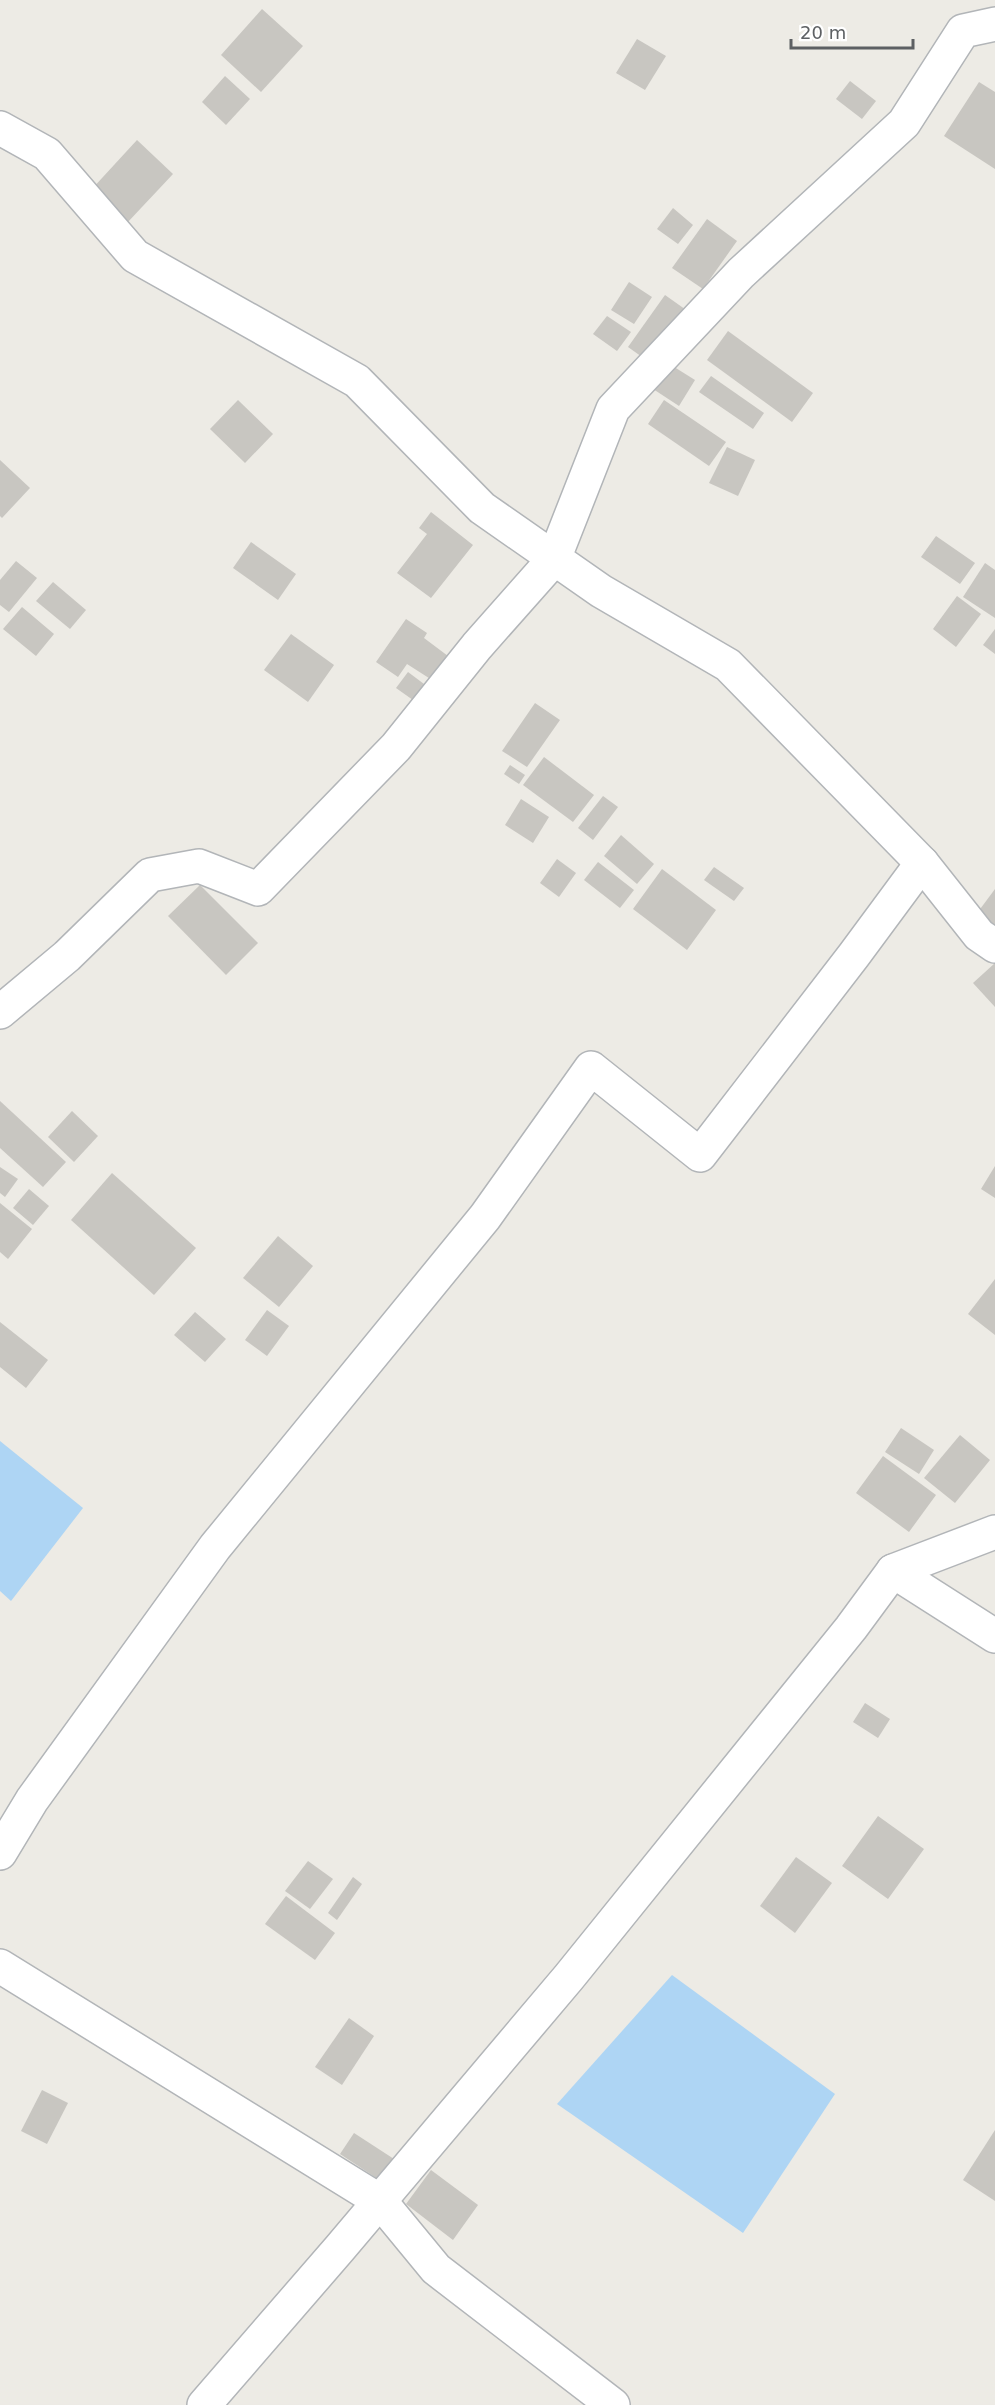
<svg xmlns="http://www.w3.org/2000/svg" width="995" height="2405" viewBox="0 0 995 2405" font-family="'DejaVu Sans',sans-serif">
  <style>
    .water { fill: #aed5f4 }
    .building { fill: #c8c6c1 }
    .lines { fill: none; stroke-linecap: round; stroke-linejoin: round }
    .minor-casing { stroke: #b2b5b8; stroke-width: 36 }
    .minor { stroke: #fff; stroke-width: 33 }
  </style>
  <rect width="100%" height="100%" fill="#edebe5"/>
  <!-- water -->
  <g class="water">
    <path d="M0,1441l83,67 -72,93 -11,-10z"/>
    <path d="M672,1975l163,119 -92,139 -186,-129z"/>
  </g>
  <!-- building -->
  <g class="building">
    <path d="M262,9l41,37 -42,46 -40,-37z"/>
    <path d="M637,39l29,17 -21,34 -29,-17z"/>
    <path d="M225,76l25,23 -24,26 -24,-23z"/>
    <path d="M850,81l26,20 -14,18 -26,-20z"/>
    <path d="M979,82l16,10v77l-51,-33z"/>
    <path d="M137,140l36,34 -46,49 -36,-33z"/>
    <path d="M673,208l20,17 -15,19 -21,-15z"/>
    <path d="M707,219l30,22 -34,48 -31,-21z"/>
    <path d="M629,282l23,15 -18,27 -23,-14z"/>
    <path d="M665,295l24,17 -37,52 -24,-17z"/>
    <path d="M607,316l24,16 -14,19 -24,-17z"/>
    <path d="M728,331l85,62 -21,29 -85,-62z"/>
    <path d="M663,360l32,20 -16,26 -32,-21z"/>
    <path d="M711,376l53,37 -11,16 -54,-37z"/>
    <path d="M238,400l35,34 -28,29 -35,-34z"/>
    <path d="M664,400l62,42 -17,24 -61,-42z"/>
    <path d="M727,447l28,13 -17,36 -29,-13z"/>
    <path d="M0,460l30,28 -28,30 -2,-2z"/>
    <path d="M431,512l42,33 -42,53 -34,-25 30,-39 -8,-6z"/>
    <path d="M936,536l39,27 -15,21 -39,-27z"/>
    <path d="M251,542l45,32 -18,26 -45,-32z"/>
    <path d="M16,561l21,17 -28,34 -9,-7v-25z"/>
    <path d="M985,563l10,7v48l-32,-21z"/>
    <path d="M53,582l33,28 -16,19 -34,-28z"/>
    <path d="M957,596l24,18 -25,33 -23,-18z"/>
    <path d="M22,607l32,27 -18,22 -33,-27z"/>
    <path d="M406,619l21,14 -3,5 24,18 -16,24 -25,-16 -9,13 -22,-15z"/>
    <path d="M995,629v25l-12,-9z"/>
    <path d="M291,634l43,31 -26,37 -44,-32z"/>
    <path d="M408,672l24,18 -12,15 -24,-17z"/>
    <path d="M535,703l25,17 -33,47 -25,-16z"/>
    <path d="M544,757l50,38 -21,27 -50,-37z"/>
    <path d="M510,765l15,10 -6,9 -15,-10z"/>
    <path d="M603,796l15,11 -25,33 -15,-12z"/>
    <path d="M521,799l28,18 -16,26 -28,-18z"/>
    <path d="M621,835l33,29 -17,20 -33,-28z"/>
    <path d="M557,859l19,14 -17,24 -19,-14z"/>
    <path d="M598,862l36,28 -14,18 -36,-28z"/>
    <path d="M714,867l30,21 -10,13 -30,-21z"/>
    <path d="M662,869l54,41 -29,40 -54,-41z"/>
    <path d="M200,885l58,58 -32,32 -58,-59z"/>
    <path d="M995,889v49l-23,-18z"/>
    <path d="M995,963v44l-22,-24z"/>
    <path d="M0,1101l66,61 -23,25 -43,-39z"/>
    <path d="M72,1111l26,25 -24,26 -26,-25z"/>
    <path d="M995,1166v32l-14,-9z"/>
    <path d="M0,1167l18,12 -13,18 -5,-4z"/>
    <path d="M112,1173l84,75 -42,47 -83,-75z"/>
    <path d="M29,1189l20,17 -16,19 -20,-17z"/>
    <path d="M0,1203l32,26 -24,30 -8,-7z"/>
    <path d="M278,1236l35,30 -34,41 -36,-29z"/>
    <path d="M995,1279v56l-27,-21z"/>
    <path d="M267,1310l22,16 -22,30 -22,-16z"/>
    <path d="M195,1312l31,27 -21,23 -31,-27z"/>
    <path d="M0,1322l48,38 -22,28 -26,-21z"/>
    <path d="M901,1428l33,22 -15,24 -34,-22z"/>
    <path d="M960,1435l30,25 -35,43 -31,-25z"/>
    <path d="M883,1456l53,39 -27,37 -53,-39z"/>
    <path d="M865,1703l25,16 -12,19 -25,-16z"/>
    <path d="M878,1816l46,33 -36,50 -46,-33z"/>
    <path d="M796,1857l36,26 -37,50 -35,-27z"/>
    <path d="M308,1861l25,18 -23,30 -25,-18z"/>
    <path d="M353,1877l9,7 -25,36 -9,-7z"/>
    <path d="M286,1896l49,37 -20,27 -50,-36z"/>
    <path d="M349,2018l25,18 -32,49 -27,-18z"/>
    <path d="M42,2090l26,13 -21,41 -26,-13z"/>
    <path d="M995,2130v71l-32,-21z"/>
    <path d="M354,2133l40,26 -13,22 -41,-27z"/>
    <path d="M431,2170l47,35 -25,35 -47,-36z"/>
  </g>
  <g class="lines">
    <!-- minor casing -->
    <g class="minor-casing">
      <g id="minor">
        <path d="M0,128l47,26 88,102 222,125 125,127 119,83 127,74 194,198 57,72 16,11"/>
        <path d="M0,1012l67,-56 83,-81 49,-9 59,23 138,-142 81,-101 77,-87 59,-150 128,-136 163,-150 59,-92 32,-7"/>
        <path d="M893,1571l102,65"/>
        <path d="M0,1853l32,-53 183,-253 270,-330 106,-149 109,87 154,-200 68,-92"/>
        <path d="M0,1966l380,235 56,68 177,136"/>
        <path d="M204,2405l136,-157 229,-271 282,-349 42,-57 102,-39"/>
      </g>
    </g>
    <!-- minor -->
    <use href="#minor" class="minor"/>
  </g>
  <!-- scale -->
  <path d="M791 39v9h122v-9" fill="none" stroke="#5d6063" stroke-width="3"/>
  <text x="800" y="39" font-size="18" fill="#5d6063" stroke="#ffffff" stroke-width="4.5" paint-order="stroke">20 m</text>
</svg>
